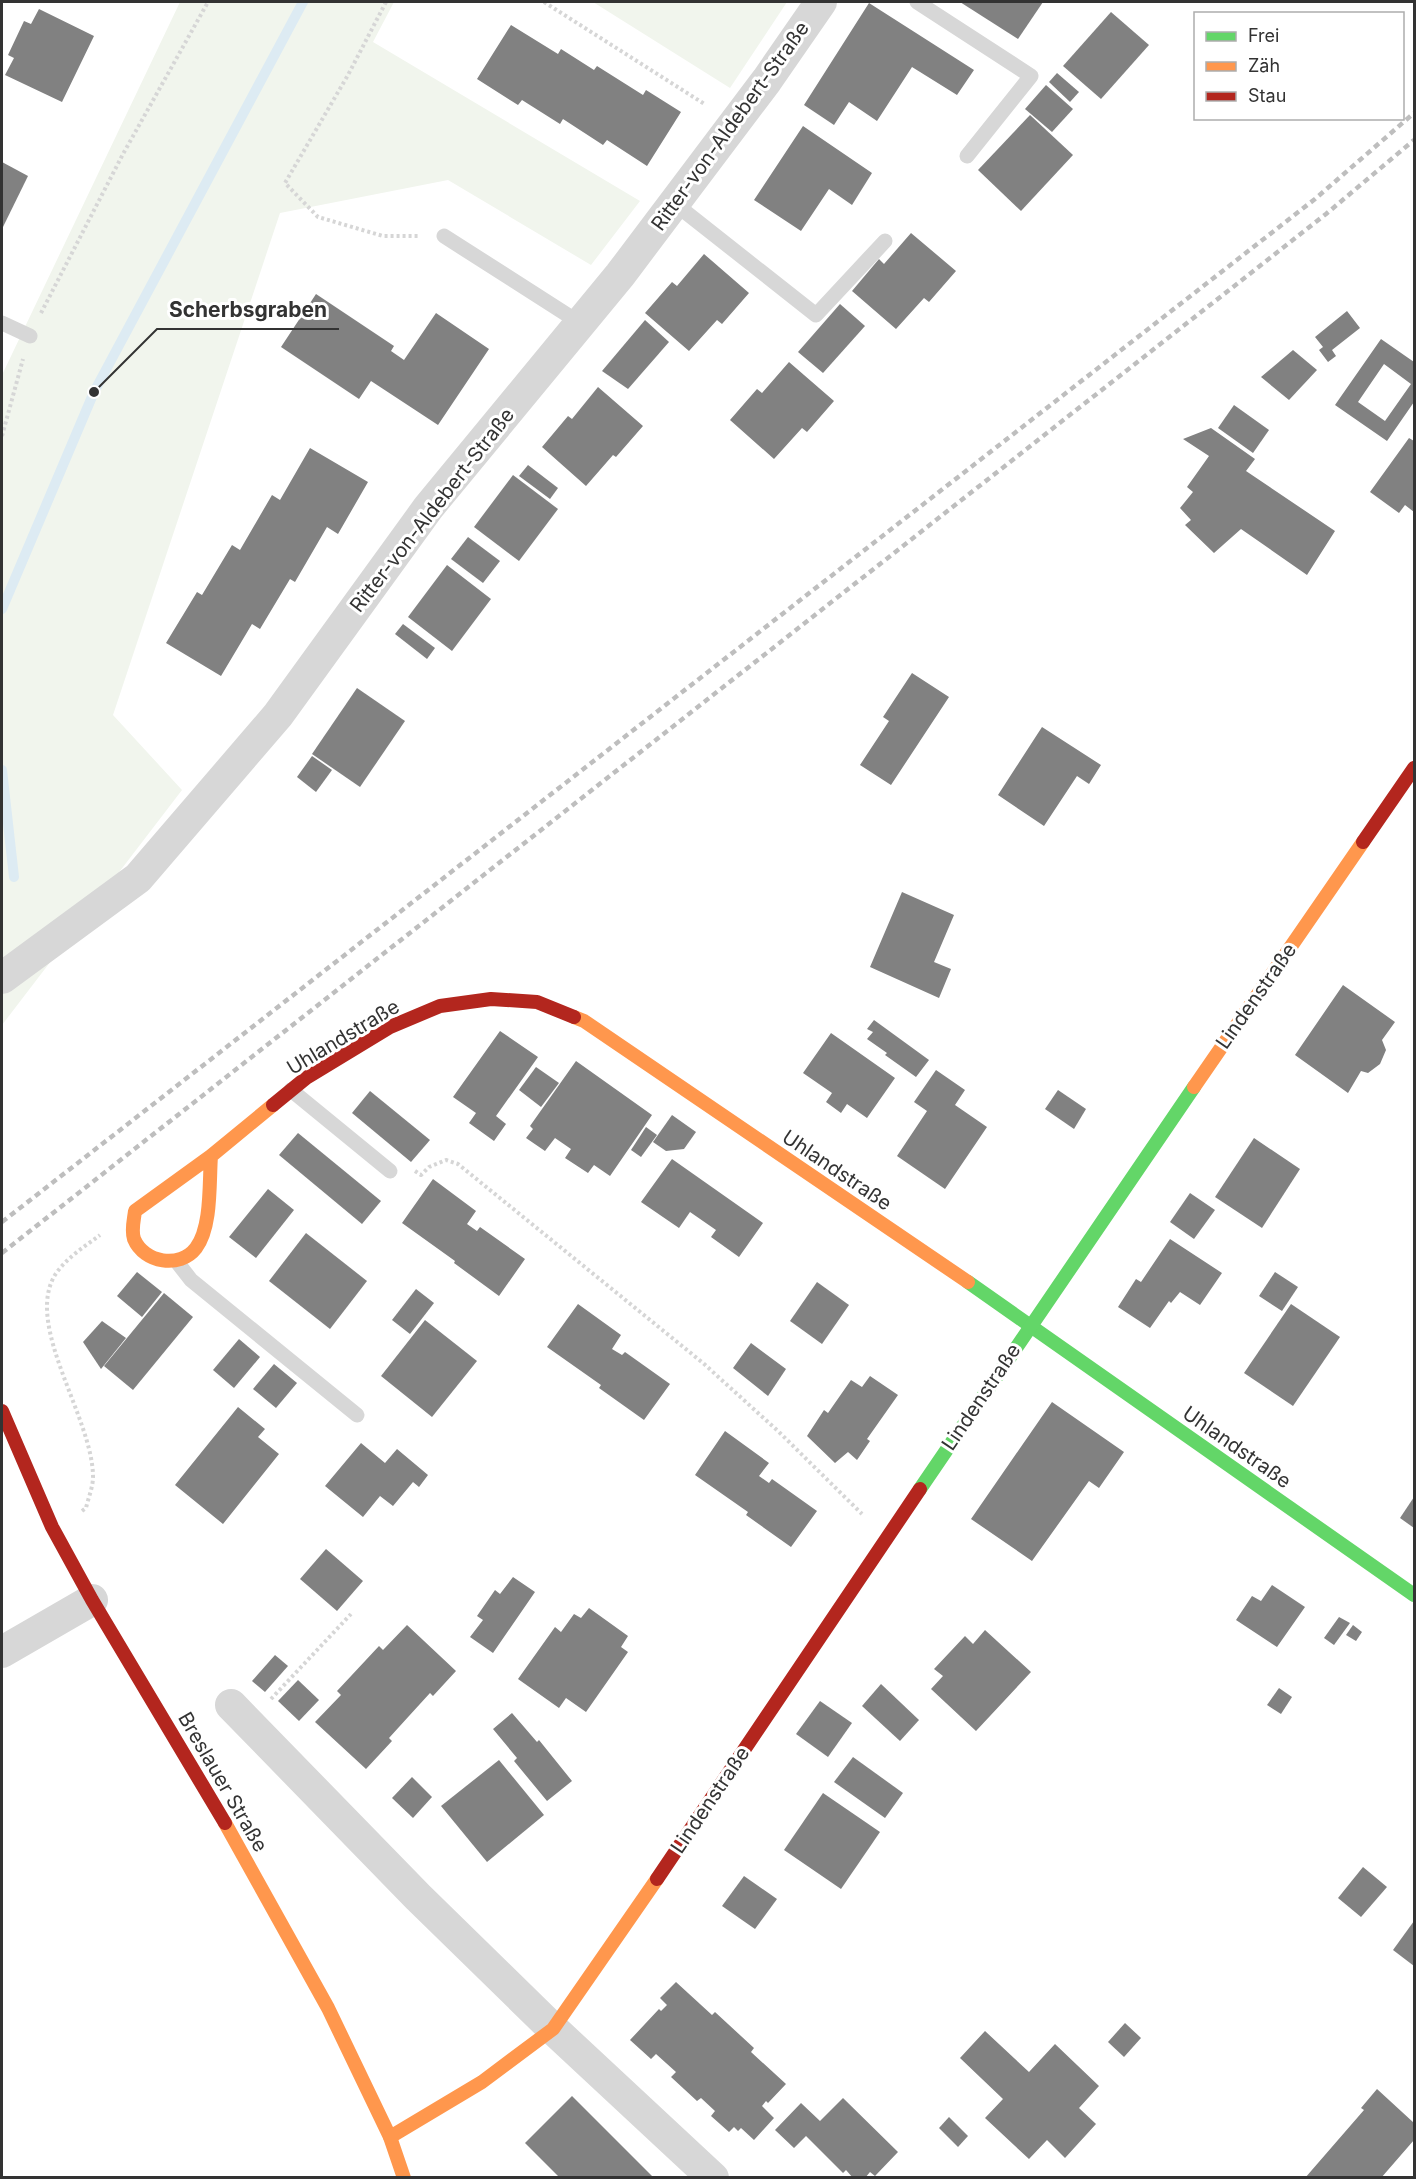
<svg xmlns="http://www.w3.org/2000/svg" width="1416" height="2179" viewBox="0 0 1416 2179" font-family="Inter,sans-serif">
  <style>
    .green { fill: #f1f5ed }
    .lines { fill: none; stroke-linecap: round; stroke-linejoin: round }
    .stream { stroke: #ddebf3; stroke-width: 10 }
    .building { fill: #818181; fill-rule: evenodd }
    .path { stroke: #d6d6d6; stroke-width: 4; stroke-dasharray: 3 3; stroke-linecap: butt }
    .lane { stroke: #d7d7d7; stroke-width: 15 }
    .street { stroke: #d7d7d7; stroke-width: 32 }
    .fast { stroke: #63d668; stroke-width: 14 }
    .slow { stroke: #ff974d; stroke-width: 14 }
    .jam { stroke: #b3261e; stroke-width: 14 }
    .rail { stroke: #bebebe; stroke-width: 4.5; stroke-dasharray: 6 4.5; stroke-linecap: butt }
    .labels { text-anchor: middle; stroke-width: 6; stroke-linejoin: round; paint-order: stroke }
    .street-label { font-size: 20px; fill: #333; stroke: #fff }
    .leader { fill: none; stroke: #333; stroke-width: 2 }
    .callout-dot { fill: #333; stroke: #fff; stroke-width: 2 }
    .callout-label { font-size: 21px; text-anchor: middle; font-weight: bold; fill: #333; stroke: #fff; stroke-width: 6; stroke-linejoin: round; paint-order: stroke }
  </style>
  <rect width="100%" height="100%" fill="#fff"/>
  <!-- green -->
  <g class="green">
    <path d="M180,2h214l-21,40 267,159 -49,64 -143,-85 -168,33 -167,502 69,75 -180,235v-650z"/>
    <path d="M593,2h194l-57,86z"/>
  </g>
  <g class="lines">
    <!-- stream -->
    <g class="stream">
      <path d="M2,609l92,-217 209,-390"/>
      <path d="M2,770l12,107"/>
    </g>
  </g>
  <!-- building -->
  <g class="building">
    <path d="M960,2h83l-25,37z"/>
    <path d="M869,3l105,67 -17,25 -45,-28 -35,54 -28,-19 -15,23 -30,-20z"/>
    <path d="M39,9l55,27 -32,66 -57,-27 9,-17 -6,-3 16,-34 7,3z"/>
    <path d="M1111,12l38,33 -48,54 -38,-33z"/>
    <path d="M511,25l47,29 3,-5 33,21 3,-4 46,29 3,-5 35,22 -34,54 -40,-26 -4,5 -40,-26 -3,5 -38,-24 -4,5 -41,-26z"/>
    <path d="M1057,73l22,19 -9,10 -21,-20z"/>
    <path d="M1046,85l27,24 -21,23 -27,-23z"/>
    <path d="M1030,115l43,40 -52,56 -43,-41z"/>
    <path d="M803,126l69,47 -20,32 -23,-16 -28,42 -47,-31z"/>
    <path d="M2,162l26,14 -26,53z"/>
    <path d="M911,233l45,38 -27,31 -5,-4 -28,31 -44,-38 27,-32 5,5z"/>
    <path d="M704,254l45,39 -27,31 -5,-4 -28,31 -44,-38 27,-31 5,4z"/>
    <path d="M316,294l78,52 -3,5 13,9 32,-47 53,36 -51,76 -67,-44 -12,18 -78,-52z"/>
    <path d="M840,304l25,22 -42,47 -25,-21z"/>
    <path d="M1347,311l13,17 -28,22 4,6 -8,6 -9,-12 4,-3 -8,-10z"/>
    <path d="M645,320l24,22 -41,47 -26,-18z"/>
    <path d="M1381,339l33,23v40l-27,39 -52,-36zM1384,364l27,20 -26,37 -27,-19z"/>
    <path d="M1293,350l24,20 -28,30 -28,-23z"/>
    <path d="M789,362l45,39 -27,31 -5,-4 -28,31 -44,-39 27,-31 5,4z"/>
    <path d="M598,387l45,39 -27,31 -3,-2 -27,31 -44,-39 26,-31 4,3z"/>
    <path d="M1234,405l35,25 -16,23 -35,-25z"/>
    <path d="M1211,428l44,31 -9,12 89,60 -28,44 -66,-46 -27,24 -29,-28 6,-5 -11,-12 13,-16 -6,-5 22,-31 -26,-17z"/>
    <path d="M1409,438l5,3v71l-9,-7 -6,8 -29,-21z"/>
    <path d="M310,448l58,34 -30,52 -11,-7 -32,55 -5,-3 -30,50 -8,-5 -31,52 -55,-33 31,-51 5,3 30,-50 8,5 32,-55 8,5z"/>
    <path d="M528,465l30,23 -8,11 -31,-23z"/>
    <path d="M513,475l45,34 -39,52 -45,-34z"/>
    <path d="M468,537l32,24 -17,22 -32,-24z"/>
    <path d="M447,565l44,34 -39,52 -44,-34z"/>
    <path d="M403,624l32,24 -8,11 -32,-25z"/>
    <path d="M912,673l37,24 -58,88 -31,-20 29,-44 -6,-4z"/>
    <path d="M357,688l48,33 -45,66 -48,-33z"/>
    <path d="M1042,727l59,38 -12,19 -12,-8 -33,50 -46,-31z"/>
    <path d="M312,756l20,14 -16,22 -19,-15z"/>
    <path d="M902,892l52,23 -20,47 17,7 -12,29 -69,-31z"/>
    <path d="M1343,985l52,37 -13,18 4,10 -6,14 -12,9 -7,-2 -13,22 -53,-38z"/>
    <path d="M874,1020l55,40 -13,17 -31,-22 2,-2 -20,-14 6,-7 -6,-3z"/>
    <path d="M500,1031l38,26 -42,59 10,8 -12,17 -25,-18 7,-10 -23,-16z"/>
    <path d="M831,1033l64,45 -28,40 -20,-14 -6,9 -15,-11 6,-9 -29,-20z"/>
    <path d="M576,1061l76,54 -42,61 -16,-11 -6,8 -23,-15 6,-9 -16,-11 -10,13 -19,-13 7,-9 -3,-3z"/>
    <path d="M536,1067l23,16 -18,24 -22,-17z"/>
    <path d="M936,1070l29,20 -10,15 32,22 -42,62 -48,-33 30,-45 -13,-9z"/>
    <path d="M1058,1090l28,19 -12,20 -29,-20z"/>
    <path d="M370,1091l60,49 -19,22 -59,-49z"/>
    <path d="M672,1115l24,17 -12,17 -18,2 -13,-9z"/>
    <path d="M646,1127l11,8 -16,22 -10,-7z"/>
    <path d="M298,1133l83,68 -19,23 -83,-69z"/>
    <path d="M1254,1138l46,31 -38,59 -47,-31z"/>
    <path d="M672,1159l91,64 -24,34 -28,-20 5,-7 -26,-18 -11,16 -38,-26z"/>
    <path d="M433,1179l43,32 -9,13 10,7 3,-4 45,32 -26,37 -45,-33 1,-2 -53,-38z"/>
    <path d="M268,1189l26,21 -38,48 -27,-21z"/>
    <path d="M1190,1193l25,17 -21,29 -24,-17z"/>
    <path d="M306,1233l61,48 -37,48 -61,-48z"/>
    <path d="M1170,1239l52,34 -22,32 -20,-13 -9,11 -2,-2 -19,27 -32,-21 18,-28 5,3z"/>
    <path d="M137,1272l25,20 -20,25 -25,-21z"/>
    <path d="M1275,1272l23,15 -16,24 -23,-15z"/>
    <path d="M817,1282l32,23 -27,39 -32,-23z"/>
    <path d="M416,1289l18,14 -24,31 -18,-14z"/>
    <path d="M164,1293l29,24 -60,73 -29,-24z"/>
    <path d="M578,1304l43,31 -9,14 10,6 3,-3 45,32 -26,36 -45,-32 2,-3 -54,-38z"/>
    <path d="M1291,1304l49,33 -47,69 -49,-33z"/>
    <path d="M425,1320l52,41 -45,56 -51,-41z"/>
    <path d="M102,1321l24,17 -25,31 -18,-27z"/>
    <path d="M239,1339l21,18 -26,31 -21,-18z"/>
    <path d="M751,1343l35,26 -18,27 -35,-28z"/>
    <path d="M274,1364l23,19 -21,25 -23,-19z"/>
    <path d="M870,1376l28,19 -31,44 3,2 -13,19 -9,-8 -13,11 -28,-27 17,-26 4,3 23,-33 11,7z"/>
    <path d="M1052,1402l72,50 -25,36 -10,-7 -57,80 -61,-42z"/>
    <path d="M238,1407l27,22 -7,8 21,17 -56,70 -48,-39z"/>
    <path d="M725,1431l44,32 -10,13 10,7 3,-4 45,32 -26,36 -45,-32 2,-3 -53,-37z"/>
    <path d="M361,1443l24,20 12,-14 31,26 -9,12 -6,-5 -20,24 -13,-10 -17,21 -38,-31z"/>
    <path d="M1414,1497v31l-14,-10z"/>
    <path d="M326,1549l37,32 -26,30 -37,-32z"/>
    <path d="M513,1577l22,15 -42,61 -23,-16 13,-17 -6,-4 18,-26 5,4z"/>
    <path d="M1272,1585l33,22 -28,40 -41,-27 16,-24 9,5z"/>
    <path d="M589,1608l39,28 -7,11 7,5 -42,60 -20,-14 -7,10 -41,-29 37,-52 6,5 13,-18 7,4z"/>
    <path d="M1339,1617l11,6 -16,22 -10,-7z"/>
    <path d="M407,1625l49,46 -23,25 -3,-3 -21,23 -20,22 3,3 -26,28 -51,-47 26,-27 -4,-4 42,-45 4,4z"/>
    <path d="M1353,1625l9,7 -6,9 -10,-6z"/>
    <path d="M985,1630l46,42 -55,59 -45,-42 12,-13 -9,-7 31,-33 8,8z"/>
    <path d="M275,1655l13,11 -23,26 -13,-11z"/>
    <path d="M298,1680l21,20 -20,21 -21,-20z"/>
    <path d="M881,1684l38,36 -19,21 -38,-35z"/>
    <path d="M1279,1688l13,9 -11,17 -14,-9z"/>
    <path d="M820,1701l32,22 -24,34 -32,-23z"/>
    <path d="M512,1713l25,29 2,-2 33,41 -25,20 -33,-40 3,-3 -24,-29z"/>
    <path d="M853,1757l50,36 -18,25 -51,-36z"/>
    <path d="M499,1760l45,55 -57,47 -46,-56z"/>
    <path d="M412,1777l20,20 -19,21 -21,-20z"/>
    <path d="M823,1793l57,39 -39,57 -57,-39z"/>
    <path d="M1363,1867l24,20 -26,30 -23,-19z"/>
    <path d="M744,1876l33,23 -22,30 -33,-23z"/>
    <path d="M1414,1921v45l-21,-16z"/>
    <path d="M676,1982l36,33 3,-3 39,36 -3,4 35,32 -18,19 -2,-2 -4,5 12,12 -20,22 -13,-12 -3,3 -4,-4 -5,5 -18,-16 4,-5 -14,-13 -4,3 -26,-24 5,-5 -20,-18 -5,5 -21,-19 29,-31 2,2 6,-6 -7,-7z"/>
    <path d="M1125,2023l16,15 -17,19 -16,-15z"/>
    <path d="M985,2031l44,41 26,-28 44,42 -20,22 17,16 -31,34 -18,-18 -18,19 -44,-41 18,-19 -43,-41z"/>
    <path d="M1377,2089l37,34v17l-33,38h-76l59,-68 -3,-2z"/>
    <path d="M572,2096l82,82h-94l-35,-35z"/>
    <path d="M843,2098l55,54 -23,24 -5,-4 -5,6h-12l-7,-8 -3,3 -37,-37 -12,12 -19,-18 26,-27 19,18z"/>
    <path d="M949,2117l19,19 -10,11 -19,-19z"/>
  </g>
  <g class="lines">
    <!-- path -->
    <g class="path">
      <path d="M386,2l-38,73 -63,108 33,34 65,19h36"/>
      <path d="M544,2l162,103"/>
      <path d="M41,313l82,-159 85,-152"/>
      <path d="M2,436l21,-77"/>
      <path d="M415,1171l6,4 8,-8 17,-7 12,4 245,199 76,69 83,82"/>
      <path d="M82,1511l4,-3c2,-9 7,-21 7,-31 0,-59 -69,-151 -38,-202 11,-17 29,-28 45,-40"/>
      <path d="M271,1699l80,-85"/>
    </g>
    <!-- lane -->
    <g class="lane">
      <path d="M917,2l114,74 -64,80"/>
      <path d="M674,203l142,112 69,-74"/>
      <path d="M444,236l136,87"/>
      <path d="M2,323l28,13"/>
      <path d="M291,1090l99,81"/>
      <path d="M177,1262l14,18 166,135"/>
    </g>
    <!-- street -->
    <g class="street">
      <path d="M2,978l136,-100 140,-163 150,-207 192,-233 147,-195 54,-78"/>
      <path d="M2,1652l90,-52"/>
      <path d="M231,1705l187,192 135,132 160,149"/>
    </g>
    <!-- fast -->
    <g class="fast">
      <path d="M968,1282l446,313"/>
      <path d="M920,1489l274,-402"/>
    </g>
    <!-- slow -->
    <g class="slow">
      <path d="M574,1017l10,4 384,261"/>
      <path d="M1194,1087l169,-245"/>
      <path d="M211,1156c-2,26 1,71 -15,92 -16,21 -52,15 -62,-9 -3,-9 0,-19 1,-28l76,-55 62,-51"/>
      <path d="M225,1823l103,185 62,129 14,41"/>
      <path d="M390,2137l92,-55 71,-53 104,-150"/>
    </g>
    <!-- jam -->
    <g class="jam">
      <path d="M1363,842l51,-74"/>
      <path d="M273,1105l33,-27 84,-51 50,-21 51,-7 46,3 37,15"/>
      <path d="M2,1411l50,116 40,73 133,223"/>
      <path d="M657,1879l263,-390"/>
    </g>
    <!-- rail -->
    <g class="rail">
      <path d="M2,1222l1313,-1023 99,-86"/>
      <path d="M2,1253l1324,-1039 88,-74"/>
    </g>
  </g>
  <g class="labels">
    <!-- street labels -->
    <g class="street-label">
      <text transform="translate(730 126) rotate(-54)" y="7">Ritter-von-Aldebert-Straße</text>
      <text transform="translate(432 510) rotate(-52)" y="7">Ritter-von-Aldebert-Straße</text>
      <text transform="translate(1256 996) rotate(-55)" y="7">Lindenstraße</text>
      <text transform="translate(343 1037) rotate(-31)" y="7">Uhlandstraße</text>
      <text transform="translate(837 1170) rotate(34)" y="7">Uhlandstraße</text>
      <text transform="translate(981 1397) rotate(-56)" y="7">Lindenstraße</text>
      <text transform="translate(1237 1447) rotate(35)" y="7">Uhlandstraße</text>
      <text transform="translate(223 1782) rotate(60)" y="7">Breslauer Straße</text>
      <text transform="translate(710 1800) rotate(-56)" y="7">Lindenstraße</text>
    </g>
  </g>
  <!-- callouts -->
  <path class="leader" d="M94 392L157 329H339"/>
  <circle class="callout-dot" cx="94" cy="392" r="6"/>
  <g class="callout-label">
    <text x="248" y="317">Scherbsgraben</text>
  </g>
  <!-- border -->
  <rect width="1416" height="2179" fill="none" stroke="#333333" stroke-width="6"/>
  <!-- legend -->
  <rect x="1194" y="12" width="210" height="108" fill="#ffffff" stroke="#adadad" stroke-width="1.5"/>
  <rect x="1206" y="32" width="30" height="9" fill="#63d668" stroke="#adadad" stroke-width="1.5"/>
  <text x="1248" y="42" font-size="18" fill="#333333">Frei</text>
  <rect x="1206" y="62" width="30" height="9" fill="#ff974d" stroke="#adadad" stroke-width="1.5"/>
  <text x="1248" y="72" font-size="18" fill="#333333">Zäh</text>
  <rect x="1206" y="92" width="30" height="9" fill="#b3261e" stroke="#adadad" stroke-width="1.5"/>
  <text x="1248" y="102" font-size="18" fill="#333333">Stau</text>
</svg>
